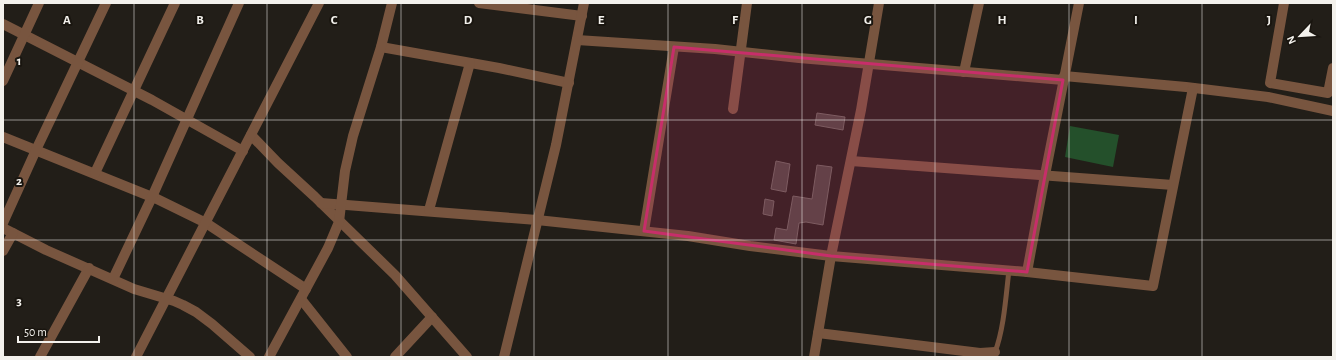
<svg xmlns="http://www.w3.org/2000/svg" width="1336" height="360" viewBox="0 0 1336 360" font-family="'Alegreya Sans',sans-serif">
  <style>
    .green { fill: #24502b }
    .building { fill: #4b4740; stroke: #6b675f }
    .lines { fill: none; stroke-linecap: round; stroke-linejoin: round }
    .service { stroke: #78553f; stroke-width: 5 }
    .minor { stroke: #78553f; stroke-width: 10 }
    .marked { fill: #c72e6a; fill-opacity: 0.2; stroke: #c72e6a; stroke-width: 3; stroke-linejoin: round }
    .grid { fill: none; stroke: #f3f1ec; stroke-width: 1; stroke-opacity: 0.55 }
    .grid-label { font-size: 13px; text-anchor: middle; font-weight: bold; fill: #f3f1ec; stroke: #19150f; stroke-width: 4; stroke-linejoin: round; paint-order: stroke }
  </style>
  <rect width="100%" height="100%" fill="#221e18"/>
  <!-- green -->
  <path class="green" d="M1070,126l49,9 -6,32 -48,-10z"/>
  <!-- building -->
  <g class="building">
    <path d="M817,113l28,4 -2,13 -28,-5z"/>
    <path d="M776,161l14,3 -4,28 -15,-3z"/>
    <path d="M817,165l15,2 -9,58 -17,-3 -7,1 -3,21 -22,-4 2,-12 11,2 6,-34 19,3z"/>
    <path d="M765,199l9,2 -2,15 -9,-2z"/>
  </g>
  <g class="lines">
    <!-- service -->
    <path class="service" d="M995,352c9,-23 11,-57 14,-82"/>
    <!-- minor -->
    <g class="minor">
      <path d="M479,3l103,13"/>
      <path d="M1284,3l-14,80 58,10 5,-25"/>
      <path d="M3,24l149,76 91,51"/>
      <path d="M577,40l138,9 84,9 264,22"/>
      <path d="M381,47l118,21 70,15"/>
      <path d="M964,72l15,-69"/>
      <path d="M1064,76l122,11 82,10 65,14"/>
      <path d="M3,81l36,-78"/>
      <path d="M733,109l14,-106"/>
      <path d="M251,135l27,28 37,34 80,78 72,82"/>
      <path d="M3,137l154,62 49,24 100,66"/>
      <path d="M851,161l322,24"/>
      <path d="M95,173l80,-170"/>
      <path d="M321,203l216,17 151,16 62,10 81,10 196,16 126,14 40,-198"/>
      <path d="M429,210l41,-147"/>
      <path d="M3,223l33,-73 70,-147"/>
      <path d="M3,228l43,22 88,39 40,12 9,4 13,7 16,12 38,33"/>
      <path d="M644,231l30,-184"/>
      <path d="M3,251l10,-18"/>
      <path d="M1027,272l18,-97 34,-172"/>
      <path d="M113,279l39,-82 87,-194"/>
      <path d="M301,299l46,58"/>
      <path d="M818,333l162,20 15,-1"/>
      <path d="M40,357l49,-89"/>
      <path d="M136,357l183,-354"/>
      <path d="M269,357l59,-109 11,-26 6,-51 8,-35 28,-89 11,-44"/>
      <path d="M395,357l37,-40"/>
      <path d="M504,357l52,-212 28,-142"/>
      <path d="M814,357l17,-101 30,-146 18,-107"/>
    </g>
  </g>
  <!-- marked area -->
  <path class="marked" d="M674,47l389,33 -36,192 -196,-16 -187,-25z"/>
  <!-- grid -->
  <path class="grid" d="M134,3v354M267,3v354M401,3v354M534,3v354M668,3v354M802,3v354M935,3v354M1069,3v354M1202,3v354M3,120h1330M3,240h1330"/>
  <g class="grid-label">
    <text x="67" y="24">A</text>
    <text x="200" y="24">B</text>
    <text x="334" y="24">C</text>
    <text x="468" y="24">D</text>
    <text x="601" y="24">E</text>
    <text x="735" y="24">F</text>
    <text x="868" y="24">G</text>
    <text x="1002" y="24">H</text>
    <text x="1136" y="24">I</text>
    <text x="1269" y="24">J</text>
    <text x="19" y="65">1</text>
    <text x="19" y="185">2</text>
    <text x="19" y="305">3</text>
  </g>
  <!-- border -->
  <rect width="1336" height="360" fill="none" stroke="#f3f1ec" stroke-width="8"/>
  <!-- north arrow -->
  <g transform="translate(1300 36) rotate(245)" stroke="#19150f" stroke-width="3" paint-order="stroke">
  <path d="M0-3L7 15L0 10L-7 15Z" fill="#f3f1ec"/>
  <text y="-6" font-size="11" font-weight="bold" text-anchor="middle" fill="#f3f1ec">N</text>
  </g>
  <!-- scale -->
  <path d="M18 336v6h81v-6" fill="none" stroke="#f3f1ec" stroke-width="2"/>
  <text x="24" y="336" font-size="12" fill="#f3f1ec" stroke="#19150f" stroke-width="3" paint-order="stroke">50 m</text>
</svg>
